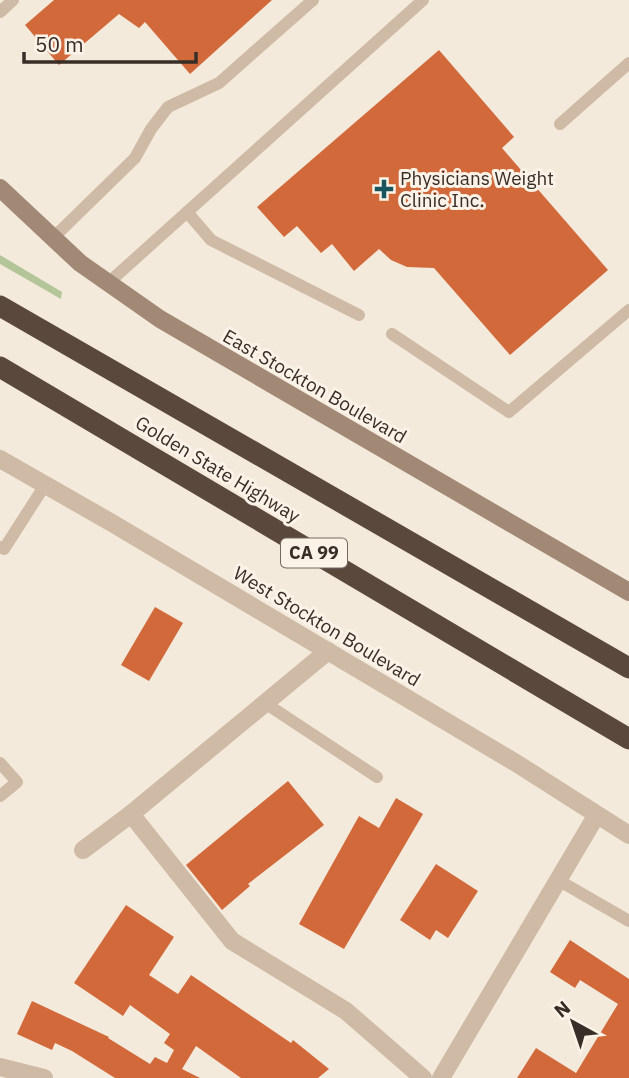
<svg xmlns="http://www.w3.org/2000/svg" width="629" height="1078" viewBox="0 0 629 1078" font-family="'IBM Plex Sans',sans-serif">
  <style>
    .green { fill: #b3c599 }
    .building { fill: #d2693b }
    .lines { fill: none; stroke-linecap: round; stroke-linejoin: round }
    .lane { stroke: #cebaa5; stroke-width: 12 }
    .street { stroke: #cebaa5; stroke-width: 18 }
    .secondary { stroke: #a28976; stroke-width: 18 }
    .highway { stroke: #5b483d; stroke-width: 21 }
    .poi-dot { fill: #18565f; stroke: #fbf3e8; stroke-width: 2.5 }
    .labels { text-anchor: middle; stroke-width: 6; stroke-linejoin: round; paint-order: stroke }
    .shield { fill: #fbf3e8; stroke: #736961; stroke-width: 2 }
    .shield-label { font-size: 18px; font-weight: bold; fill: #392e27 }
    .poi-label { font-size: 19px; fill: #392e27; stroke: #fbf3e8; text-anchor: start }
    .street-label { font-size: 19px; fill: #392e27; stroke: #fbf3e8 }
  </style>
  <rect width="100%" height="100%" fill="#f4eadb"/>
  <!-- green -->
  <path class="green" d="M0,255l62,37 -1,7 -61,-35z"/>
  <!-- building -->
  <g class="building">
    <path d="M54,0h218l-82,74 -45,-52 -6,6 -20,-14 -60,51 -34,-40z"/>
    <path d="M439,50l75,87 -12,11 106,122 -98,85 -76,-87 -27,-1 -16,-7 -12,-11 -25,22 -22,-27 -11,9 -24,-27 -13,11 -27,-30z"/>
    <path d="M155,607l28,16 -34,58 -28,-16z"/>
    <path d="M288,781l36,44 -76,59 2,2 -28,24 -36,-45z"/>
    <path d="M396,798l27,16 -79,135 -45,-25 60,-108 20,12z"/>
    <path d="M436,864l42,27 -30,47 -12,-8 -6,10 -30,-20z"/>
    <path d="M126,905l48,32 -25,38 29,19 13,-19 100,68 2,-3 36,29 -11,9h-77l-45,-32 -14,23 18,9h-85l-43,-27 -17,-8 -3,7 -35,-16 15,-33 77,36 -1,1 42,26 5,-7 12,6 7,-13 -10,-7 6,-9 -40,-29 -7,11 -49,-33z"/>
    <path d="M570,940l59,39v99h-112l19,-30 40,25 42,-69 -38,-24 -5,8 -25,-16z"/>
  </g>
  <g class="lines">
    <!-- lane -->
    <g class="lane">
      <path d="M0,12l13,-12"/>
      <path d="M560,124l69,-61"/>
      <path d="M187,212l24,28 148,75"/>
      <path d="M52,239l83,-81 16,-29 17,-22 51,-24 94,-83"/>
      <path d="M107,284l316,-284"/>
      <path d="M392,334l117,78 120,-102"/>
      <path d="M0,547l4,2 41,-64"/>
      <path d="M265,703l112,74"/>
      <path d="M0,763l17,19 -17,14"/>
      <path d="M558,880l71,41"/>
    </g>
    <!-- street -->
    <g class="street">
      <path d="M0,459l112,64 404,240 113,72"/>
      <path d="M131,814l101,127 114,70 77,67"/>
      <path d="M83,850l48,-36 197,-163"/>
      <path d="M0,1067l44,11"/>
      <path d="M441,1078l155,-262"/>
    </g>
    <!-- secondary -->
    <path class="secondary" d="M0,188l80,75 80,56 469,273"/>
    <!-- highway -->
    <g class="highway">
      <path d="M0,306l629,362"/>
      <path d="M0,367l629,372"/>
    </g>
  </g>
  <!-- markers -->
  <path class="poi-dot" d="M380.5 178.5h7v7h7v7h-7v7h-7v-7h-7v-7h7z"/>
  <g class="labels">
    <!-- shield labels -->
    <rect class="shield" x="281" y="538.5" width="66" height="29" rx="5"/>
    <g class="shield-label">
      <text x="314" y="559">CA 99</text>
    </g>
    <!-- poi labels -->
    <g class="poi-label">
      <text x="400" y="185">Physicians Weight<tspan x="400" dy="22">Clinic Inc.</tspan></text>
    </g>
    <!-- street labels -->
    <g class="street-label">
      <text transform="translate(315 386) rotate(30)" y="7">East Stockton Boulevard</text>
      <text transform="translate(218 469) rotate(31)" y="7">Golden State Highway</text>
      <text transform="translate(327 626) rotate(31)" y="7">West Stockton Boulevard</text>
    </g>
  </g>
  <!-- north arrow -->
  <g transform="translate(573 1022) rotate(320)" stroke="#fbf3e8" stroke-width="5" paint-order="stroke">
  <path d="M0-5L12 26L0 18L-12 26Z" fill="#392e27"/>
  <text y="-10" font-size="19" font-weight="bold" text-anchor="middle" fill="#392e27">N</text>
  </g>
  <!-- scale -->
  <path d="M24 52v10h172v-10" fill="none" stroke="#392e27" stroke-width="3.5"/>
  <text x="35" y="52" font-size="21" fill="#392e27" stroke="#fbf3e8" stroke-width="5" paint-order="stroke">50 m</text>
</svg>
